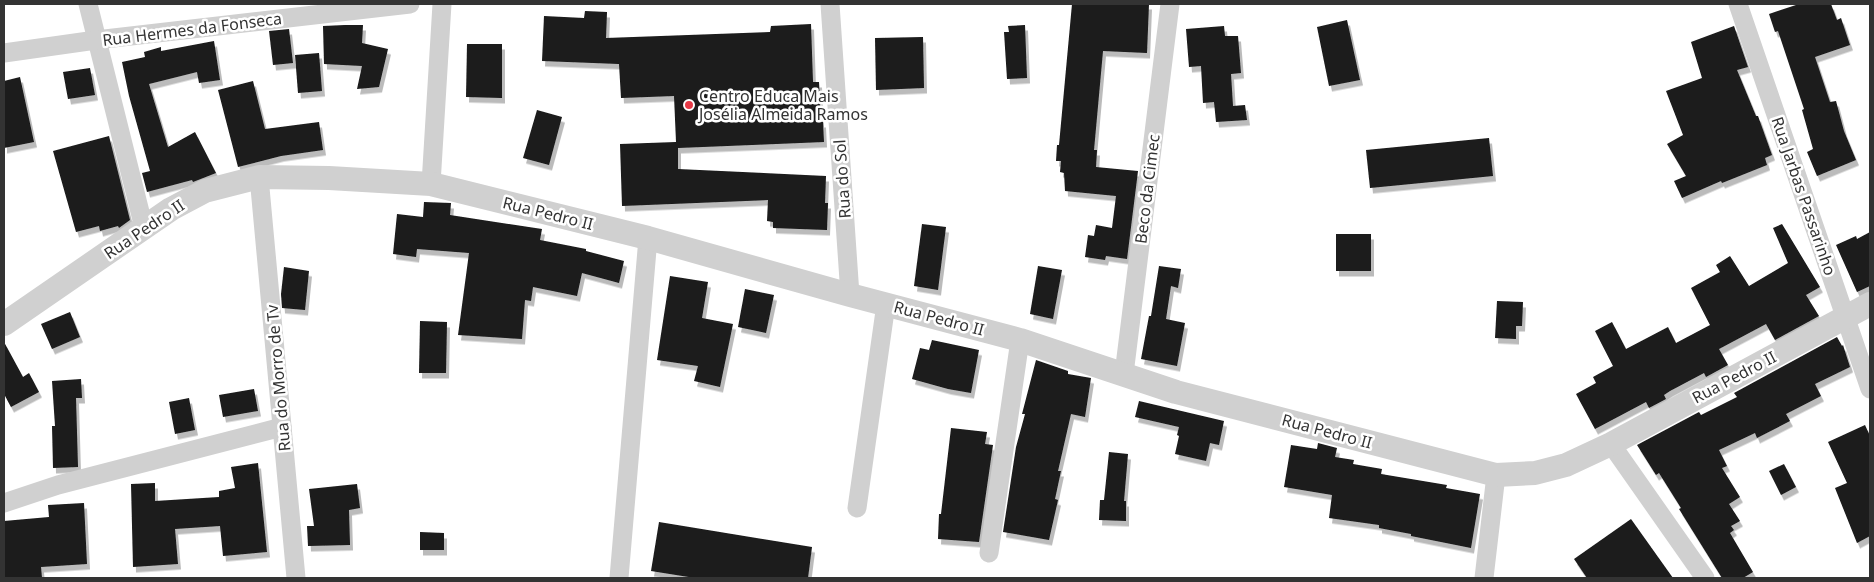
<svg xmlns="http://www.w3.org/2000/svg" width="1874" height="582" viewBox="0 0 1874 582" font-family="'Noto Sans',sans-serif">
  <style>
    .building { fill: #1a1a1a; filter: url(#shadow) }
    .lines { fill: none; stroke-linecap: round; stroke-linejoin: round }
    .minor { stroke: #d0d0d0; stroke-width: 19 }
    .tertiary { stroke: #d0d0d0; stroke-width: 24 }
    .poi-dot { fill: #e63946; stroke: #fff; stroke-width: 2 }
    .labels { text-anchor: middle; stroke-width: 5; stroke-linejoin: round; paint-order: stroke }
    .street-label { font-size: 16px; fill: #333; stroke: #fff }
    .poi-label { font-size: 16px; fill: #333; stroke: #fff; text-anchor: start }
  </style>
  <defs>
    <filter id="shadow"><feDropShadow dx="3" dy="5.5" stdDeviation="0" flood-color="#0004"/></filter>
  </defs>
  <rect width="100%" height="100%" fill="#fff"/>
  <!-- building -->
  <g class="building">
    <path d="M1072,4h77l-2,49 -44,-2 -9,99h3l-1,17 42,4 -11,88 -21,-3 -1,4 -20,-3 3,-22 6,1 2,-11 16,3 4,-32 -51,-5 -1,-18 -4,-1 1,-11h-5l1,-16h2z"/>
    <path d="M1799,4h32l6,16 4,-2 9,27 -35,12 15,45 6,-1 8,30 12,29 -39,16 -10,-24 6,-3 -11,-39 2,-1 -26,-78 -3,1 -6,-18z"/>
    <path d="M585,11l22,1 -1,26 164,-6 1,-6 40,-2 2,58h6l2,40h2l1,20 -146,6v21l148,7 -1,27h3l-1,27 -54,-2v-6l-6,-1 1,-21 -146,6 -2,-62 56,-2 -2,-46 -53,2 -2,-34 -77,-3 2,-45 40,2z"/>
    <path d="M1347,20l13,60 -31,6 -12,-59z"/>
    <path d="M345,25h18l-1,18 26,6 -9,38 -22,2 5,-23 -38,-2 -1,-38z"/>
    <path d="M1025,25l2,53 -20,1 -3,-47h5l-1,-6z"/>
    <path d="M1224,26l1,10h13l3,37 -10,1 2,32 12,-1 2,15 -31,2 -2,-20 -11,1 -2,-37 -12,1 -3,-38z"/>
    <path d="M1734,26l14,41 -11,3 19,46h2l14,39 -7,3 2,7 -45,18 -1,-2 -39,17 -8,-17 12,-5 -19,-32 16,-9 -17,-44 36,-13 -11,-36z"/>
    <path d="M289,29l4,34 -20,2 -4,-34z"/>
    <path d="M923,37l1,51 -48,2 -1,-52z"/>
    <path d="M214,41l6,39 -21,3 -2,-11 -48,12 19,63 27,-15 21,41 -23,9 -1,-2 -45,12 -5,-19 8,-2 -21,-75 -7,-34 23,-5 -1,-5 17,-5v4z"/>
    <path d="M467,44h35v54l-36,-1z"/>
    <path d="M319,53l3,38 -24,2 -3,-38z"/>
    <path d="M90,68l5,27 -27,4 -5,-27z"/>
    <path d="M20,77l14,65 -30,6v-67z"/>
    <path d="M253,81l12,48 54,-7 4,28 -42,6 -43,11 -20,-77z"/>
    <path d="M537,110l25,7 -13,48 -26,-7z"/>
    <path d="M109,136l21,84 -11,8 -1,-2 -18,5 -1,-5 -23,6 -23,-81z"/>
    <path d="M1489,138l4,38 -123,12 -4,-38z"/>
    <path d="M424,202l27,1 -1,12 92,14 -2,11 46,9v2l38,10 -5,22 -37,-10 -5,23 -44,-9 -2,14 -6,-1 -3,39 -64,-4 11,-82 -52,-4 -1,8 -23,-3 4,-40 26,3z"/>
    <path d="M922,224l24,3 -8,63 -24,-4z"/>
    <path d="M1782,224l38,63 -14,8 13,21 -44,24 -9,-16 -47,25 9,16 -22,12 -2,-4 -34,18 -6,4 2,4 -17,9 -3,-6 -51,27 -19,-35 20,-11 -3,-6 20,-11 -18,-35 17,-9 14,27 42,-22 8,16 34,-18 -19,-37 29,-16 -4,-7 14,-9 19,30 39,-23 -15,-35z"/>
    <path d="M1870,232v54l-13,6 -21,-47 20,-9 1,3z"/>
    <rect x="1336" y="234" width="35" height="37"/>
    <path d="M1038,266l24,4 -9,49 -23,-5z"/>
    <path d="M1159,266l22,3 -3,19 -7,-2 -5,33 19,4 -8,43 -36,-7 8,-43h2z"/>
    <path d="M284,267l25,4 -4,39 -23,-2 -1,-14z"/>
    <path d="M670,276l38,6 -6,36 31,6 -13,63 -26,-6 4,-15 -41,-6z"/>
    <path d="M745,289l29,6 -8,38 -28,-6z"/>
    <path d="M1497,301l26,1 -1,24h-6v13l-21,-1z"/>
    <path d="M70,312l10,25 -28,12 -11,-25z"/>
    <path d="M420,321l27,1 -1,51h-27z"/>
    <path d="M1837,337l5,9 1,-1 7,22 -35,17 6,12 -35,18 4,7 -33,17 -2,-5 -36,17 8,16 -5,2 18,29 -11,7 11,17 -9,5 3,4 -4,3 23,39 -10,6h-21l-43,-69 2,-1 -22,-35 -3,2 -19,-30 62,-33 2,3 36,-18 -3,-4z"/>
    <path d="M932,340l47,10 -8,43 -23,-4 -36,-10 8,-31 9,2z"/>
    <path d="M4,342l19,35 6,-4 10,19 -28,15 -7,-13z"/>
    <path d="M1036,360l32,11v3l23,4 -6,39 -14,-3 -13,57h3l-6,28 3,1 -9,40 -46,-8 13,-85 9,-33h-3z"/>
    <path d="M81,379l1,19h-6l2,69 -25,1 -1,-42h3l-3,-45z"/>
    <path d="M254,389l4,22 -35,6 -4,-22z"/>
    <path d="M189,398l6,32 -20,4 -6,-32z"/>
    <path d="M1139,401l85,20 -5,24 -9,-2 -4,18 -31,-7 4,-18 -2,-1 2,-8 -44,-10z"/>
    <path d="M1865,425l5,11v100l-13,7 -22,-55 12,-5 -19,-41z"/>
    <path d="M951,428l36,4 -2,12 8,1 -14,97 -41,-3 1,-25h2z"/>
    <path d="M1318,443l19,5 -2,9 19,3 -1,4 29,5 -1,5 66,11 -1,3 34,6 -9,54 -60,-12v-2l-32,-6v-3l-50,-7 3,-23 -48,-8 7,-42 26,4z"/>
    <path d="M1109,452l19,2 -4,47h2v20l-27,-1 1,-20h4z"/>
    <path d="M258,463l9,89 -44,4 -3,-30 -45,3 3,35 -45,3 -2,-83 24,-1v18l64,-4v-6l16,-3 -4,-21z"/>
    <path d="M1784,464l12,23 -15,8 -12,-24z"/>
    <path d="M357,484l3,24 -11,2 1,35 -42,1 -1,-20h7l-5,-37z"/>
    <path d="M84,503l3,61 -46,3 1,11h-38v-57l45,-4 -1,-12z"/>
    <path d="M1631,519l42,59h-86l-13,-19z"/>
    <path d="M659,522l153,25 -4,31h-113l-44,-7z"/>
    <path d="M420,532l24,1v17h-24z"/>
  </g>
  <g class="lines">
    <!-- minor -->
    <g class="minor">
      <path d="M88,4l56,224"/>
      <path d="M830,4l20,291"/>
      <path d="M1738,4l132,385"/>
      <path d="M4,53l92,-13 314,-36"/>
      <path d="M259,177l37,401"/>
      <path d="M431,184l11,-180"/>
      <path d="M1124,374l46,-370"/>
      <path d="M1611,444l94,134"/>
      <path d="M4,503l54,-18 224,-58"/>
      <path d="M857,508l29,-204"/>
      <path d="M989,553l31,-213"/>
      <path d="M619,578l29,-340"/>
      <path d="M1484,578l12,-103"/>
    </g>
    <!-- tertiary -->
    <path class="tertiary" d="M4,324l167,-115 34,-18 54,-14 70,1 102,6 217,54 202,57 170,45 156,52 320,83 39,-2 31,-8 45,-21 259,-140"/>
  </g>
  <!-- markers -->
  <circle class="poi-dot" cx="689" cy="105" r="5"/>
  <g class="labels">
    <!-- street labels -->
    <g class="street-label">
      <text transform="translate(192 29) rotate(-7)" y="6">Rua Hermes da Fonseca</text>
      <text transform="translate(842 179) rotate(-94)" y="6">Rua do Sol</text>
      <text transform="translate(1147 189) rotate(-83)" y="6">Beco da Cimec</text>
      <text transform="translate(1804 196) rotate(71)" y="6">Rua Jarbas Passarinho</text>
      <text transform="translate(548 213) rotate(14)" y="6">Rua Pedro II</text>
      <text transform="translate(144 229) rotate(-34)" y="6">Rua Pedro II</text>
      <text transform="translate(939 318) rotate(15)" y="6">Rua Pedro II</text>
      <text transform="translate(1734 377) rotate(-28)" y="6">Rua Pedro II</text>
      <text transform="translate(278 378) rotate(-95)" y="6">Rua do Morro de Tv</text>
      <text transform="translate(1327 431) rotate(15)" y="6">Rua Pedro II</text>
    </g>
    <!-- poi labels -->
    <g class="poi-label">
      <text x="699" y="102">Centro Educa Mais<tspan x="699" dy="18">Josélia Almeida Ramos</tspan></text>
    </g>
  </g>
  <!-- border -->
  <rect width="1874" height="582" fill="none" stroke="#333333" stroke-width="10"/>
</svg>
